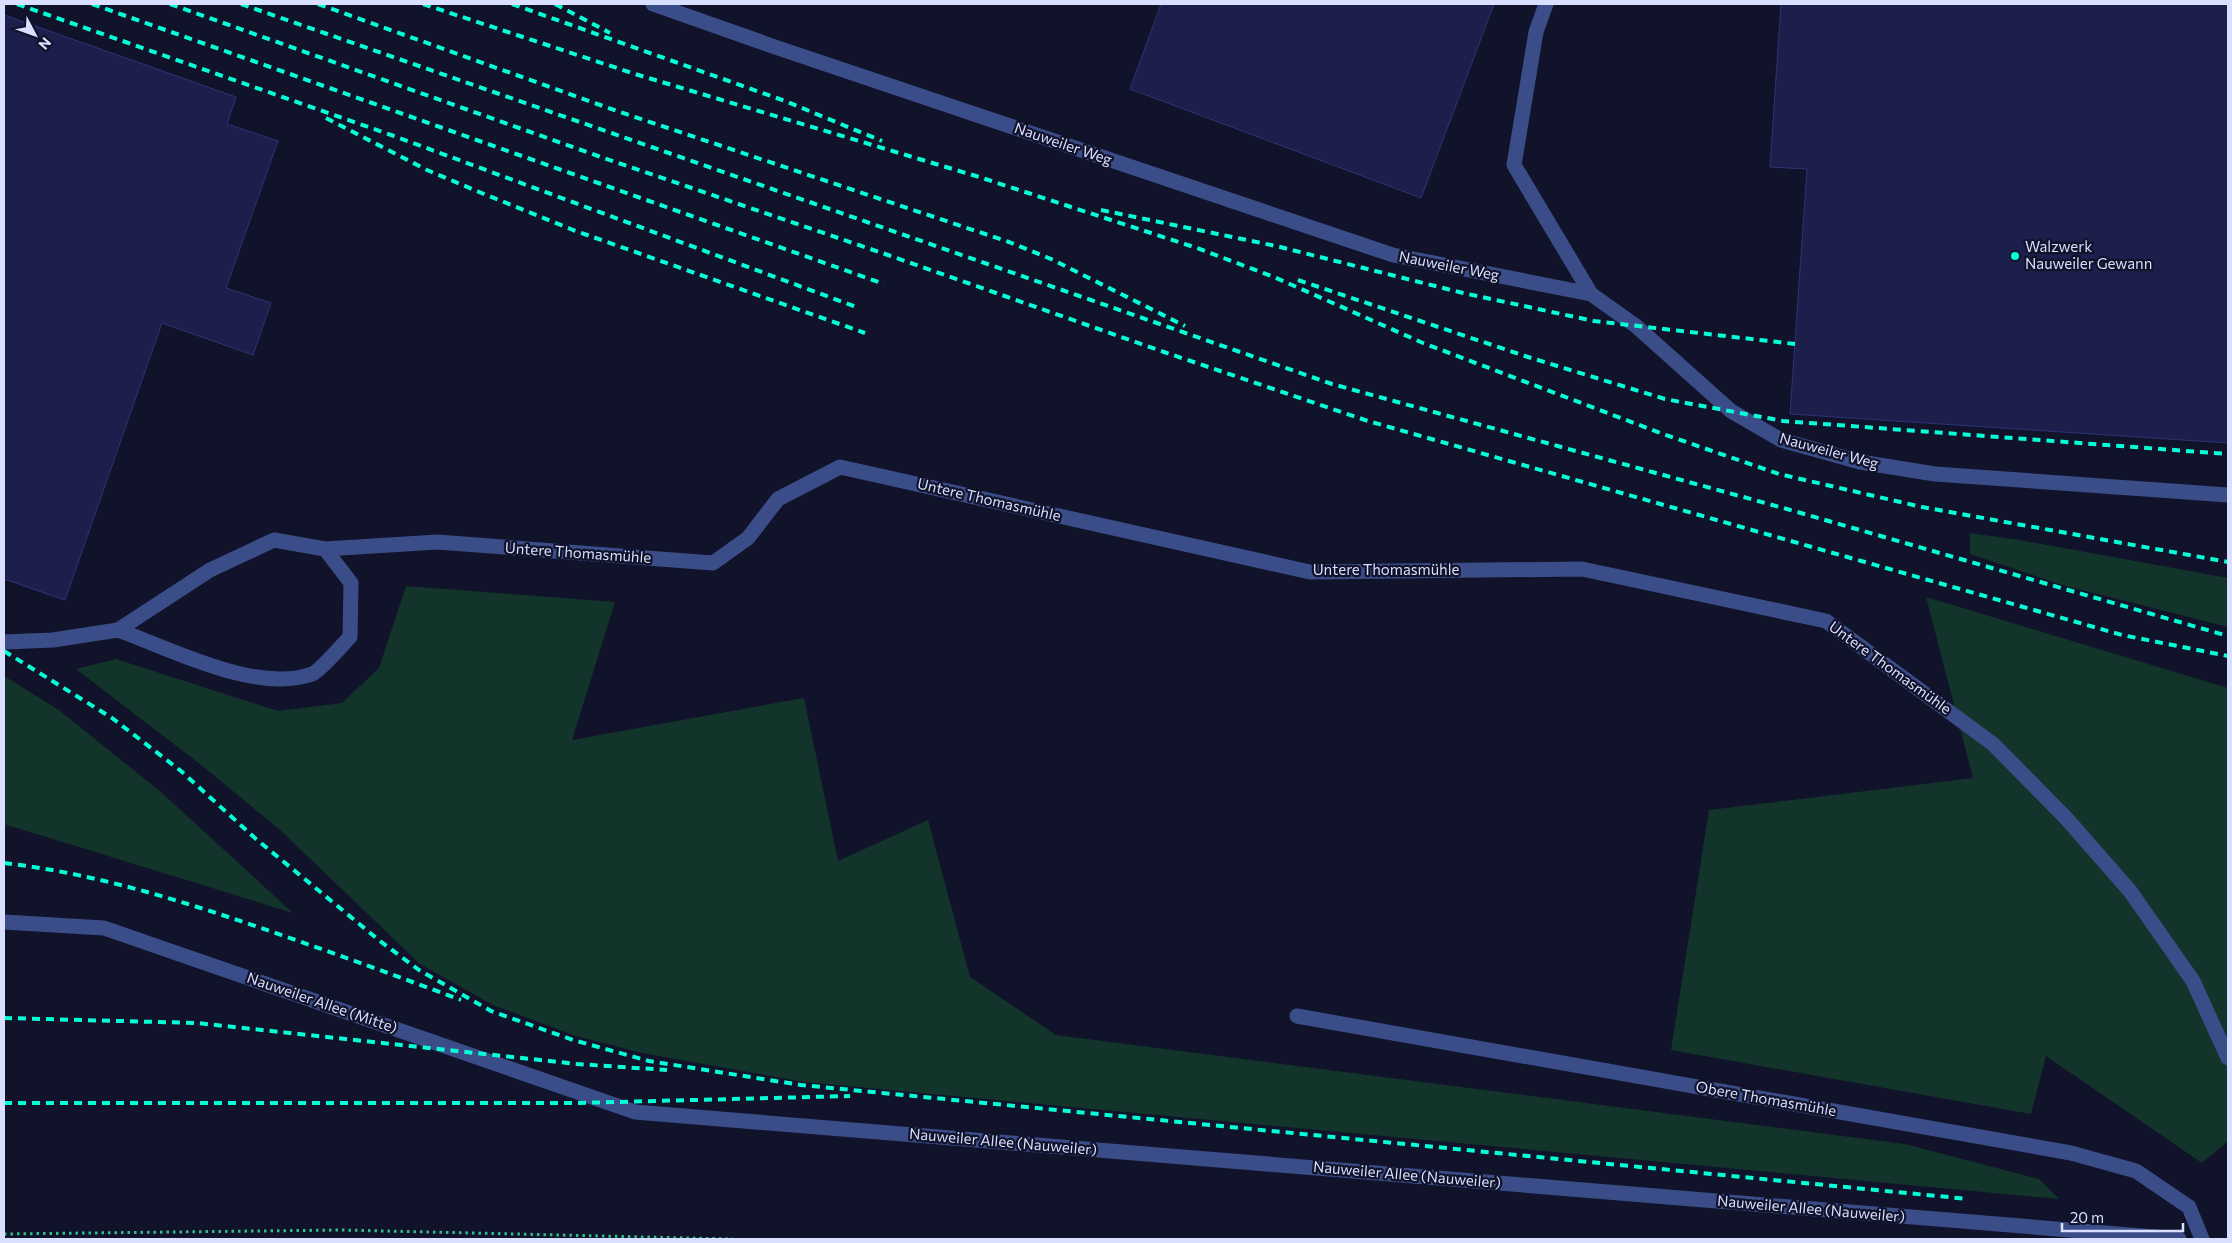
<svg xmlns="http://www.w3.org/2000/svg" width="2232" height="1243" viewBox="0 0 2232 1243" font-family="Commissioner,sans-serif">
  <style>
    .green { fill: #13342a }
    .building { fill: #1c1f4b; stroke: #2e3377 }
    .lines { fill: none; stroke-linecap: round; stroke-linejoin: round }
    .path { stroke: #2fbd8f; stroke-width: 3; stroke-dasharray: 2.5 4; stroke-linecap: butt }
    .minor { stroke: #3b4d89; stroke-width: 15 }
    .rail { stroke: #05ffd6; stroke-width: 4; stroke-dasharray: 8 6; stroke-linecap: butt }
    .poi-dot { fill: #05ffd6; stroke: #10132a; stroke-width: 2 }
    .labels { text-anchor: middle; stroke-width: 4.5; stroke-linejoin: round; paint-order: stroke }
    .street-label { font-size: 15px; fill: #d9dfff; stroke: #10132a }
    .poi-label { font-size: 15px; fill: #d9dfff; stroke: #10132a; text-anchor: start }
  </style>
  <rect width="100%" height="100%" fill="#10132a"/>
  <!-- green -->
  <g class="green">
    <path d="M1970,533l49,7 209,38v49l-166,-42 -92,-31z"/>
    <path d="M406,586l209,16 -43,138 232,-42 34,163 90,-41 42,157 86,58 849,109 134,35 20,20 -1255,-117 -162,-29 -66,-17 -83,-31 -73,-41 -140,-134 -75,-62 -129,-99 40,-10 162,52 64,-8 37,-35z"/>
    <path d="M1926,597l302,91v453l-26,22 -156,-107 -15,58 -360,-64 38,-240 264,-32z"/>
    <path d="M4,676l55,34 103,83 131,120 -289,-89z"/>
  </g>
  <!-- building -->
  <g class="building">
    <path d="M1161,4h333l-73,194 -291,-109z"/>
    <path d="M1781,4h447v439l-438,-29 17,-245 -37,-2z"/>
    <path d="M4,15l232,82 -9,27 51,17 -52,147 45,15 -18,52 -91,-32 -97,277 -61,-21z"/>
  </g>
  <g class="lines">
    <!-- path -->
    <path class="path" d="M4,1234l338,-4 391,9"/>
    <!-- minor -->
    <g class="minor">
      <path d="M653,4l125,44 615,207 198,39 45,32 95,85 50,29 79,22 75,12 293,21"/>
      <path d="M1546,4l-10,28 -22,133 77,129"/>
      <path d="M325,549l26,34 -1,54c-7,7 -30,34 -38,37 -56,20 -141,-25 -194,-44l92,-60 64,-30 51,9 112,-7 276,21 35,-25 30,-39 62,-32 470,105 272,-3 244,52 167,123 73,74 64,73 63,90 35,77"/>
      <path d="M4,642l49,-2 65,-10"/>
      <path d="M4,922l100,6 531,184 1544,127"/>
      <path d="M1297,1016l774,137 65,18 53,36 13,32"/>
    </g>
    <!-- rail -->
    <g class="rail">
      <path d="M17,4l377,132 465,172"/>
      <path d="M92,4l792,280"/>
      <path d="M170,4l428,152 290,99 276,97 204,69 754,214 106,21"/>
      <path d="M241,4l1091,380 455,125 441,127"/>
      <path d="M318,4l299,107 392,131 42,17 134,67"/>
      <path d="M423,4l212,70 341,102 221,72 77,29 149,66 240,91 116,40 143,33 306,55"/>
      <path d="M512,4l273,97 97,40"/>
      <path d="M555,4l55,29"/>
      <path d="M326,118l101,52 57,24 89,36 292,103"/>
      <path d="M1101,210l175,36 187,47 131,28 201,23"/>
      <path d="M1298,280l230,77 137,42 118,22 445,33"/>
      <path d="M4,651l108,67 69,53 75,68 124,102 39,29 72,41 82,29 76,21 152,24 1167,114"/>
      <path d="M4,863c88,10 172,36 257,65 67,23 133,47 200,72"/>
      <path d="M4,1018l193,5 380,41 90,6"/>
      <path d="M4,1103h573l273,-7"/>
    </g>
  </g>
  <!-- markers -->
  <circle class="poi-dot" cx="2015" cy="256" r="5"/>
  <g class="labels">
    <!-- street labels -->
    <g class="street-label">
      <text transform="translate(1063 144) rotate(19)" y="5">Nauweiler Weg</text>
      <text transform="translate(1449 266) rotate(11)" y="5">Nauweiler Weg</text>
      <text transform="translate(1829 451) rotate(15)" y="5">Nauweiler Weg</text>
      <text transform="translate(989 500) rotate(13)" y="5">Untere Thomasmühle</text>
      <text transform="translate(578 553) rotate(4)" y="5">Untere Thomasmühle</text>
      <text x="1386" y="575">Untere Thomasmühle</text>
      <text transform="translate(1890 668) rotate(36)" y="5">Untere Thomasmühle</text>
      <text transform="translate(322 1003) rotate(19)" y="5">Nauweiler Allee (Mitte)</text>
      <text transform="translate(1766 1099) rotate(10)" y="5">Obere Thomasmühle</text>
      <text transform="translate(1003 1142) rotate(5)" y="5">Nauweiler Allee (Nauweiler)</text>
      <text transform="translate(1407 1175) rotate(5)" y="5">Nauweiler Allee (Nauweiler)</text>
      <text transform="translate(1811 1209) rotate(5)" y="5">Nauweiler Allee (Nauweiler)</text>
    </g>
    <!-- poi labels -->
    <g class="poi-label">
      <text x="2025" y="252">Walzwerk<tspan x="2025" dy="17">Nauweiler Gewann</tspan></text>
    </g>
  </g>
  <!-- border -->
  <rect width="2232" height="1243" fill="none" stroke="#d9dfff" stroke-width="10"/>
  <!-- north arrow -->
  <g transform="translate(35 35) rotate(131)" stroke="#10132a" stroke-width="4" paint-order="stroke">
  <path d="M0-4L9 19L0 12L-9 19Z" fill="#d9dfff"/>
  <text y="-8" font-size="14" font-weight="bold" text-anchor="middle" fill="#d9dfff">N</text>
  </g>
  <!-- scale -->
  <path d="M2062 1223v8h121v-8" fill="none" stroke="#d9dfff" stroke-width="2.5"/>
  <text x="2070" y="1223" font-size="15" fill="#d9dfff" stroke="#10132a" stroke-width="4" paint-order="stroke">20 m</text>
</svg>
